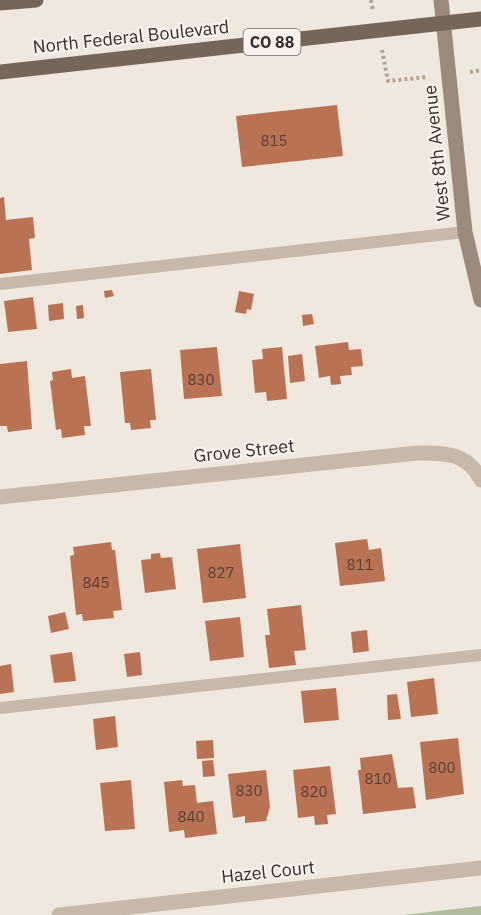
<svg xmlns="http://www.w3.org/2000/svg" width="481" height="915" viewBox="0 0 481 915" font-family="'IBM Plex Sans',sans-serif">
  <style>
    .green { fill: #b1bd9f }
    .building { fill: #b97253 }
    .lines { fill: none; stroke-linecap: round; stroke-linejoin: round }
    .path { stroke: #b2a495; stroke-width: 4; stroke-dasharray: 3 3; stroke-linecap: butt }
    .service { stroke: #c6b9ab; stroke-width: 12 }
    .minor { stroke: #c6b9ab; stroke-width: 15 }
    .secondary { stroke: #9a897d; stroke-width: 15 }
    .primary { stroke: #75665c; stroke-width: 15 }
    .labels { text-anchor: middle; stroke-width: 4.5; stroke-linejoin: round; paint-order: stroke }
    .number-label { font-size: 15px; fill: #563f34 }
    .shield { fill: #f8f2ea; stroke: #706963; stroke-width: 1.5 }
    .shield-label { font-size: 16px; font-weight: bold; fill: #352e29 }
    .street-label { font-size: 18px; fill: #352e29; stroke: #f8f2ea }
  </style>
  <rect width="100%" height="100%" fill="#f0e8de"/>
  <!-- green -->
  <path class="green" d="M481,906v9h-77z"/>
  <!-- building -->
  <g class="building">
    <path d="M337,105l6,51 -101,11 -6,-51z"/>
    <path d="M4,197l2,23 27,-3 2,21 -6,1 3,31 -32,4v-76z"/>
    <path d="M112,290l2,6 -9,2 -1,-7z"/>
    <path d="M239,291l15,3 -3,16 -4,-1 -1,5 -11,-2z"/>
    <path d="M33,297l4,32 -29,3 -4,-31z"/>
    <path d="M63,303l1,16 -15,2 -1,-16z"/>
    <path d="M83,305l1,13 -7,1 -1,-13z"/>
    <path d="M312,314l2,10 -11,2 -1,-11z"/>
    <path d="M348,342l1,8 12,-1 2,17 -12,1 1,8 -12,1 1,8 -10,1 -1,-9 -11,2 -4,-32z"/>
    <path d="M217,347l5,49 -38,3 -4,-49z"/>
    <path d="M282,347l5,52 -20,2 -1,-9 -11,1 -3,-33 11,-1 -1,-10z"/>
    <path d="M302,354l3,27 -15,2 -2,-27z"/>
    <path d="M27,361l5,68 -24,3 -1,-6h-7v-62z"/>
    <path d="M71,369l1,9 13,-2 6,50h-7l1,9 -23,3 -1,-9 -5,1 -6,-49 3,-1 -1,-8z"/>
    <path d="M151,369l5,51h-6l1,8 -20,2 -1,-7h-5l-5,-51z"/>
    <path d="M367,539l2,11 12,-2 4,33 -45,5 -5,-43z"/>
    <path d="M111,542l1,8h3l7,60 -9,1 1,7 -31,3 -1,-7 -6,1 -6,-59 4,-1 -1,-8z"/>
    <path d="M240,544l6,54 -43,5 -6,-54z"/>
    <path d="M160,553l1,5 11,-1 4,32 -31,4 -4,-33 10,-1v-5z"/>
    <path d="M301,605l5,45 -12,1 2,14 -27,3 -4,-33h5l-3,-26z"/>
    <path d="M65,612l4,17 -18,4 -3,-17z"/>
    <path d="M240,617l4,40 -34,4 -5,-40z"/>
    <path d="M367,630l2,21 -16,2 -2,-21z"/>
    <path d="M72,652l4,29 -22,2 -4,-28z"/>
    <path d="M140,652l2,23 -15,2 -3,-23z"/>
    <path d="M11,664l3,28 -14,2v-28z"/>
    <path d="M434,678l4,36 -27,3 -4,-35z"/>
    <path d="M336,688l3,32 -35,3 -3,-32z"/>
    <path d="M397,694l4,25 -13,1 -1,-25z"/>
    <path d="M115,716l3,31 -22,3 -3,-31z"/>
    <path d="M458,738l6,56 -38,6 -6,-58z"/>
    <path d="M213,740l1,18 -17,1 -1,-18z"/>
    <path d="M392,754l6,34 15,-1 3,21 -53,6 -5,-44h3l-1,-12z"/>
    <path d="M213,760l2,16 -12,1 -1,-16z"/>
    <path d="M330,766l6,48 -9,1 1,9 -13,1 -1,-9 -16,2 -5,-48z"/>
    <path d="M266,770l4,37 -4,14 -21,2v-7l-12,2 -5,-44z"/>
    <path d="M131,780l4,49 -30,2 -5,-48z"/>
    <path d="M182,780l1,6 12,-1 2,18 16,-2 4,33 -32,4 -1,-8 -15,2 -5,-50z"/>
  </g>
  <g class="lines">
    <!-- path -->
    <g class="path">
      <path d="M371,0l2,11"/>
      <path d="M382,50l6,31 39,-4"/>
      <path d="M470,72l11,-2"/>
    </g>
    <!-- service -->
    <g class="service">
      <path d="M0,284l465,-52"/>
      <path d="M0,708l481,-53"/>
    </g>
    <!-- minor -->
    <g class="minor">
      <path d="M0,497l417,-44c28,0 50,-1 64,27"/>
      <path d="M59,915l422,-47"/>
    </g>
    <!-- secondary -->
    <path class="secondary" d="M441,0l24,232 16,68"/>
    <!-- primary -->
    <g class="primary">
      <path d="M0,3l36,-3"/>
      <path d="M0,72l481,-53"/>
    </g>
  </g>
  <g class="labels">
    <!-- number labels -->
    <g class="number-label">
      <text x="274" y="146">815</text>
      <text x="201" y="385">830</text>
      <text x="360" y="570">811</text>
      <text x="221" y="578">827</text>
      <text x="96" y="588">845</text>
      <text x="442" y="773">800</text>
      <text x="378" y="784">810</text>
      <text x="249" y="796">830</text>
      <text x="314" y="797">820</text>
      <text x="191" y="822">840</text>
    </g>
    <!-- shield labels -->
    <rect class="shield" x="243.5" y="29" width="57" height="26" rx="4.5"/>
    <g class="shield-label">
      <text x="272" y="48">CO 88</text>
    </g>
    <!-- street labels -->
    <g class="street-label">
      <text transform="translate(131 37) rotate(-6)" y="6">North Federal Boulevard</text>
      <text transform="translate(437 153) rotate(-96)" y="6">West 8th Avenue</text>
      <text transform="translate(244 451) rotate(-6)" y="6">Grove Street</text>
      <text transform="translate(268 872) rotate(-6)" y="6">Hazel Court</text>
    </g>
  </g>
</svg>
